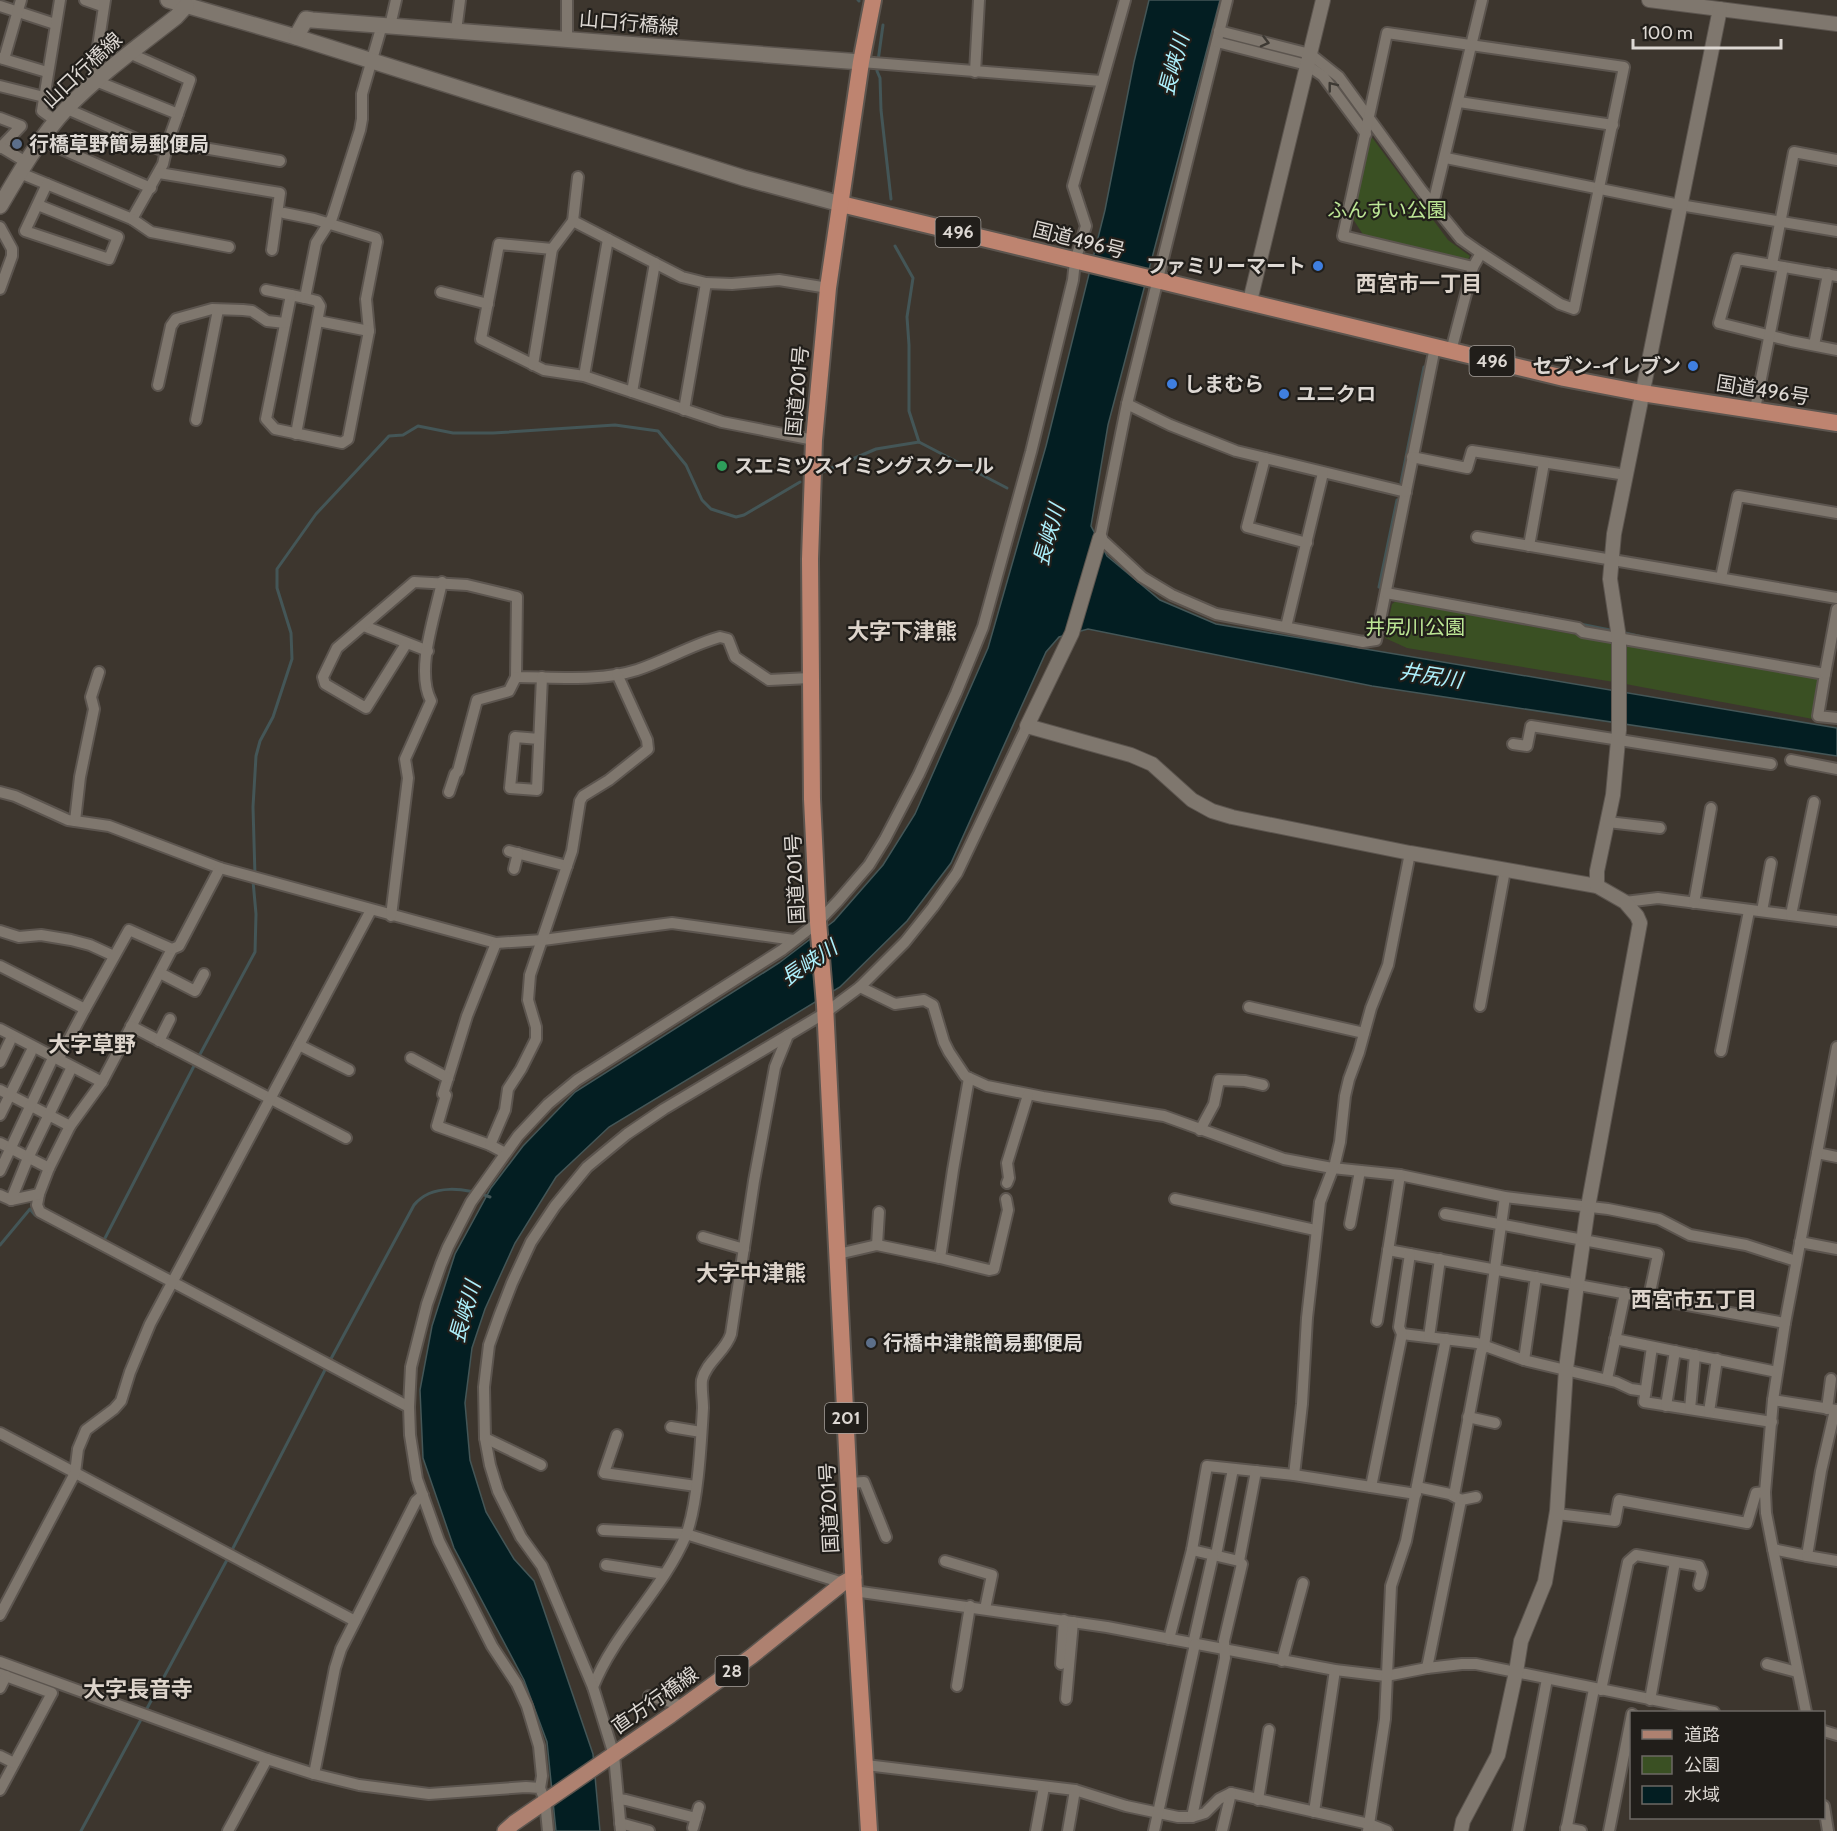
<svg xmlns="http://www.w3.org/2000/svg" width="1837" height="1831" viewBox="0 0 1837 1831" font-family="Cabin,'Noto Sans JP',sans-serif">
  <style>
    .green { fill: #3a5023 }
    .water { fill: #031e22; stroke: #445657; stroke-width: 1.5 }
    .lines { fill: none; stroke-linecap: round; stroke-linejoin: round }
    .stream { stroke: #445657; stroke-width: 3 }
    .minor-casing { stroke: #5c554f; stroke-width: 14 }
    .tertiary-casing { stroke: #5c554f; stroke-width: 16 }
    .secondary-casing { stroke: #5c554f; stroke-width: 18 }
    .primary-casing { stroke: #5c554f; stroke-width: 18 }
    .trunk-casing { stroke: #5c554f; stroke-width: 20 }
    .minor { stroke: #7f776e; stroke-width: 10 }
    .tertiary { stroke: #7f776e; stroke-width: 14 }
    .secondary { stroke: #7f776e; stroke-width: 15 }
    .primary { stroke: #ae8170; stroke-width: 15 }
    .trunk { stroke: #be8470; stroke-width: 16 }
    .oneway { stroke: #3d3933 }
    .service-dot { fill: #5c6f8a; stroke: #211e1a; stroke-width: 2 }
    .shop-dot { fill: #3f7fe0; stroke: #211e1a; stroke-width: 2 }
    .leisure-dot { fill: #2e9e5b; stroke: #211e1a; stroke-width: 2 }
    .labels { text-anchor: middle; stroke-width: 4.5; stroke-linejoin: round; paint-order: stroke }
    .shield { fill: #211e1a; stroke: #a5a09c; stroke-width: 1.5 }
    .shield-label { font-size: 18px; font-weight: bold; fill: #ddd8d3 }
    .street-label { font-size: 20px; fill: #ddd8d3; stroke: #211e1a }
    .poi-label { font-size: 20px; font-weight: bold; fill: #ddd8d3; stroke: #211e1a; text-anchor: start }
    .park-label { font-size: 20px; fill: #bce695; stroke: #211e1a }
    .water-label { font-size: 21px; font-style: italic; fill: #adf0fc; stroke: #211e1a }
    .neighbourhood-label { font-size: 21px; font-weight: bold; fill: #ddd4cb; stroke: #211e1a }
    .quarter-label { font-size: 22px; font-weight: bold; fill: #ddd4cb; stroke: #211e1a }
  </style>
  <rect width="100%" height="100%" fill="#3d362e"/>
  <!-- green -->
  <g class="green">
    <path d="M1371,136l77,104 22,16 -4,7 -102,-27 -11,-17z"/>
    <path d="M1396,601l239,45 181,30 3,4 -6,39 -193,-36 -213,-35 -22,-10 7,-34z"/>
  </g>
  <!-- water -->
  <path class="water" d="M1149,0h71l-112,425 -17,101 16,30 53,44 56,24 621,104v28l-465,-70 -284,-57 -29,8 -13,15 -95,211 -44,58 -67,66 -231,140 -53,50 -41,66 -30,66 -13,39 -7,55 5,57 16,52 28,47 20,22 59,173 7,77h-44l-9,-89 -23,-62 -70,-132 -31,-90 -3,-68 12,-64 23,-72 36,-66 32,-42 52,-54 204,-129 55,-42 49,-56 32,-51 73,-166 58,-202 59,-236 29,-148z"/>
  <g class="lines">
    <!-- stream -->
    <g class="stream">
      <path d="M858,0l1,1"/>
      <path d="M878,61l5,-36"/>
      <path d="M877,67v4l3,7 1,32 10,89"/>
      <path d="M895,246l18,32 -6,39 2,28v66l10,31"/>
      <path d="M820,473l56,-24 43,-7 88,46"/>
      <path d="M1401,482l23,-115"/>
      <path d="M1385,588l-6,-1 18,-87"/>
      <path d="M1430,596l123,22"/>
      <path d="M1580,624l35,7"/>
      <path d="M1621,632l26,6"/>
      <path d="M255,876l-2,-69 3,-51 4,-15 13,-24 19,-58 -1,-26 -14,-45v-19l39,-55 73,-78 14,-1 15,-9 35,7h40l122,-8 43,6 28,34 16,35 9,9 25,8 8,-2 56,-33"/>
      <path d="M198,1058l57,-106 1,-38 -3,-33"/>
      <path d="M103,1242l92,-178"/>
      <path d="M0,1245l30,-36 5,6 64,34 1,-2"/>
      <path d="M231,1552l95,-184 88,-163c18,-22 52,-17 76,-8"/>
      <path d="M81,1831l147,-273"/>
    </g>
    <!-- minor casing -->
    <g class="minor-casing">
      <g id="minor">
        <path d="M85,0l17,6"/>
        <path d="M105,0l-11,73 2,8 82,33"/>
        <path d="M1227,0l-100,404 -27,134 42,39 30,18 44,19 147,28 13,-2 59,-293"/>
        <path d="M0,6l55,18"/>
        <path d="M390,26l6,-26"/>
        <path d="M456,31l4,-31"/>
        <path d="M1219,31l91,23 29,23 83,114 39,48 20,14 -8,14 -22,84"/>
        <path d="M567,39v-39"/>
        <path d="M1217,42l90,23 16,11 43,58"/>
        <path d="M0,58l47,14"/>
        <path d="M4,59l17,-59"/>
        <path d="M861,62l240,19"/>
        <path d="M975,72l4,-72"/>
        <path d="M0,86l44,11"/>
        <path d="M1459,102l154,23"/>
        <path d="M67,109l99,43"/>
        <path d="M0,118l21,8 -21,22"/>
        <path d="M56,121l-14,-10 18,-111"/>
        <path d="M41,140l110,48"/>
        <path d="M168,142l112,19"/>
        <path d="M1,147l25,15"/>
        <path d="M1446,158l234,47 157,26"/>
        <path d="M20,173l112,46 31,-55 5,-22 22,-62 -61,-27"/>
        <path d="M159,173l121,20 -8,57"/>
        <path d="M578,177l-5,44 109,56 24,6"/>
        <path d="M1433,204l49,-204"/>
        <path d="M38,205l80,32 -9,22 -84,-28 22,-47"/>
        <path d="M284,213l30,6 62,19 1,4 -11,57 3,32 -21,108 -6,4 -67,-14 -9,-10 25,-124 14,3"/>
        <path d="M132,219l19,13 78,15"/>
        <path d="M0,227l12,22v7l-12,33"/>
        <path d="M552,249l-53,-5 -18,95 63,31 40,6 138,46 92,18"/>
        <path d="M1772,264l22,-112 43,8"/>
        <path d="M1473,267l-130,-31 44,-203 237,34 -50,242 -14,-5 -79,-51"/>
        <path d="M1837,276l-100,-17 -18,64 72,18 46,9"/>
        <path d="M266,290l25,5"/>
        <path d="M441,292l47,12"/>
        <path d="M318,321l51,10"/>
        <path d="M1814,345l14,-71"/>
        <path d="M533,365l19,-116 21,-28"/>
        <path d="M584,376l24,-137"/>
        <path d="M158,385l13,-59 5,-7 36,-10 31,1 9,1 15,10 18,2"/>
        <path d="M632,392l23,-129"/>
        <path d="M1127,404l43,21 66,26 170,41"/>
        <path d="M1755,409l28,-142"/>
        <path d="M684,410l22,-127 26,1 47,-4 49,8"/>
        <path d="M196,420l22,-110"/>
        <path d="M296,434l24,-128 -3,-5 -12,-3 11,-55 16,-25 28,-88 2,-11v-25l20,-69"/>
        <path d="M1412,457l55,11 5,-17 154,24"/>
        <path d="M1265,458l-18,69 60,16"/>
        <path d="M1477,537l360,61"/>
        <path d="M1529,546l15,-83"/>
        <path d="M1721,578l17,-82 99,17"/>
        <path d="M1386,593l192,35 5,4 242,42 -7,42 19,2"/>
        <path d="M364,626l64,25"/>
        <path d="M1286,627l37,-154"/>
        <path d="M406,644l-40,64 -41,-24 -2,-7 14,-29 77,-66 53,3 50,12 -1,80c39,0 83,5 121,-7 28,-9 54,-25 83,-33l8,2 7,18 34,23 41,-2"/>
        <path d="M1825,674l12,-65"/>
        <path d="M539,739l-24,-2 -5,51 27,2 5,-113"/>
        <path d="M1513,744l14,2 4,-20 240,38"/>
        <path d="M1791,760l46,9"/>
        <path d="M0,792l15,4 53,24 41,6 111,42 276,75 47,-3 129,-17 122,17"/>
        <path d="M449,792l6,-18 3,-3 19,-71 32,-9 7,-14"/>
        <path d="M75,821l5,-44 14,-68 -3,-12 8,-25"/>
        <path d="M1608,822l52,6"/>
        <path d="M509,851l58,15"/>
        <path d="M220,868l-41,78 -7,3 -70,133 -32,44 -21,42 -10,26 -2,11 3,7 369,195"/>
        <path d="M514,869l4,-16"/>
        <path d="M1625,902l33,-4 179,23"/>
        <path d="M1694,903l17,-95"/>
        <path d="M1762,911l9,-48"/>
        <path d="M1791,915l23,-113"/>
        <path d="M391,916l17,-138 -3,-19 26,-58c-16,-31 4,-85 11,-119"/>
        <path d="M0,931l19,6 22,-2 30,5 19,5 24,11"/>
        <path d="M496,943l-29,73 -24,78 3,1 -9,31 53,19 15,8"/>
        <path d="M0,966l85,43 -26,49"/>
        <path d="M160,973l35,18 9,-17"/>
        <path d="M860,987l35,17 29,-4 9,5 11,37 5,10 16,24 22,10 56,11 121,19 120,43 48,9 68,7 105,22 103,12 51,10 31,16 56,10 50,16"/>
        <path d="M1480,1006l25,-136"/>
        <path d="M1249,1007l115,26"/>
        <path d="M85,1009l44,-79 43,19"/>
        <path d="M131,1026l215,112"/>
        <path d="M0,1029l102,53"/>
        <path d="M159,1041l11,-22"/>
        <path d="M299,1045l50,25"/>
        <path d="M1721,1051l28,-140"/>
        <path d="M411,1058l37,20"/>
        <path d="M0,1062l10,-21"/>
        <path d="M0,1090l70,36"/>
        <path d="M0,1115l31,-63"/>
        <path d="M1200,1130l14,-26 5,-24 26,1 18,4"/>
        <path d="M0,1143l49,25"/>
        <path d="M490,1145l15,-35 3,-21 13,-20 15,-30v-12l-8,-27 2,-25 42,-124 8,-50 3,-5 26,-16 39,-31 -1,-9 -30,-66"/>
        <path d="M1817,1153l20,4"/>
        <path d="M0,1171l51,-109"/>
        <path d="M1007,1183l2,-5 -2,-15 21,-68"/>
        <path d="M0,1195l11,5 28,-6"/>
        <path d="M1175,1199l140,31"/>
        <path d="M11,1200l17,-42 42,-87"/>
        <path d="M1445,1214l213,40 -9,43"/>
        <path d="M1350,1224l10,-53"/>
        <path d="M703,1237l41,12"/>
        <path d="M1800,1242l37,7"/>
        <path d="M877,1245l2,-33"/>
        <path d="M1388,1250l397,73"/>
        <path d="M838,1254l39,-9 63,13 13,-88 16,-92"/>
        <path d="M940,1258l49,12 5,-1 14,-59 -2,-11"/>
        <path d="M1377,1321l23,-146"/>
        <path d="M1402,1334l75,9 47,17 92,22 15,7 14,2"/>
        <path d="M1429,1337l11,-78"/>
        <path d="M1615,1339l162,33"/>
        <path d="M1652,1347l-8,55 128,20"/>
        <path d="M1524,1360l12,-83"/>
        <path d="M1607,1379l18,-86"/>
        <path d="M1773,1400l64,10"/>
        <path d="M1666,1406l9,-55"/>
        <path d="M1690,1409l5,-54"/>
        <path d="M1827,1409l4,-30"/>
        <path d="M1709,1412l8,-53"/>
        <path d="M1468,1417l27,6"/>
        <path d="M671,1427l30,5"/>
        <path d="M0,1433l355,188"/>
        <path d="M617,1435l-13,38 92,13"/>
        <path d="M485,1438l56,27"/>
        <path d="M1294,1475l8,-71 5,-86 13,-116 15,-39 5,-21 5,-46 4,-17 10,-27 12,-44 17,-43 22,-112"/>
        <path d="M849,1483l15,-1 22,55"/>
        <path d="M1371,1487l31,-153 -3,-7 11,-73"/>
        <path d="M1417,1487l33,7 11,6 -34,168"/>
        <path d="M1454,1495l27,-143 3,-6 21,-149"/>
        <path d="M1461,1500l15,-3"/>
        <path d="M1557,1514l58,7 4,-21 128,23 9,-30 9,-1"/>
        <path d="M603,1530l83,4 157,49"/>
        <path d="M1773,1549l34,7 14,-85 14,-61"/>
        <path d="M1192,1550l47,11"/>
        <path d="M1216,1555l17,-86"/>
        <path d="M1807,1556l30,5"/>
        <path d="M945,1561l47,14 -7,34"/>
        <path d="M606,1565l58,9"/>
        <path d="M854,1591l253,36 228,43 51,6 41,-8 35,-4h14l238,48"/>
        <path d="M0,1615l75,-142 3,-24 8,-19 28,-21 7,-8 9,-29 20,-48 221,-414"/>
        <path d="M1169,1639l23,-89 15,-84 87,9 122,19"/>
        <path d="M1193,1644l20,-89"/>
        <path d="M1282,1661l21,-78"/>
        <path d="M0,1662l267,97 47,15 45,11 70,9 97,-7 14,1 5,13 3,30"/>
        <path d="M1061,1664l3,-44"/>
        <path d="M1767,1664l30,8"/>
        <path d="M0,1674l52,19 -52,97"/>
        <path d="M957,1686l13,-80"/>
        <path d="M593,1687c22,-56 70,-97 93,-152 12,-31 15,-93 17,-127 0,-9 -2,-19 -1,-28 4,-18 24,-29 29,-46l23,-153 21,-114 13,-32"/>
        <path d="M0,1688l6,-12"/>
        <path d="M1601,1690l27,-128 8,-7 63,11 3,7 -3,12"/>
        <path d="M649,1696l35,10"/>
        <path d="M1066,1699l7,-77"/>
        <path d="M1650,1700l25,-138"/>
        <path d="M1806,1712l-33,-163 -7,-36 -1,-21 8,-92 12,-77 52,-276"/>
        <path d="M1824,1731l13,4"/>
        <path d="M0,1756l14,7"/>
        <path d="M866,1765l209,25 51,16 52,11h14l13,-4 14,-14 12,-6 138,31 18,7"/>
        <path d="M314,1774l21,-106 6,-19 75,-148 7,-6"/>
        <path d="M540,1788l2,-12 -3,-30 -12,-40 -10,-22 -25,-38 -53,-105 -22,-62 -7,-44 -1,-28 2,-40 16,-63 14,-40 7,-17 23,-45 47,-66 30,-32 29,-24 205,-130 36,-28 20,-21 31,-36 16,-26 34,-65 37,-81 27,-66 48,-175 42,-172 2,-19 11,-35 -13,-40 52,-186"/>
        <path d="M618,1799l8,1 70,18"/>
        <path d="M1258,1800l11,-70"/>
        <path d="M1824,1806l4,25"/>
        <path d="M1314,1812l21,-142"/>
        <path d="M1192,1817l33,-159 -1,-17 18,-77 -3,-3 17,-90"/>
        <path d="M620,1823l29,8"/>
        <path d="M693,1828l6,-21"/>
        <path d="M1566,1828l15,3"/>
        <path d="M228,1831l39,-72"/>
        <path d="M621,1831l-7,-76 -21,-68 -51,-121 -21,-29 -23,-46 -8,-26 -5,-27 -1,-51 5,-42 11,-31 12,-31 19,-41 24,-36 32,-39 40,-33 37,-25 161,-96 35,-26 45,-45 28,-35 24,-34 70,-147"/>
        <path d="M1036,1831l8,-44"/>
        <path d="M1068,1831l7,-41"/>
        <path d="M1154,1831l41,-187"/>
        <path d="M1222,1831l9,-38"/>
        <path d="M1368,1831l17,-112 6,-133 15,-45 40,-202"/>
        <path d="M1518,1831l29,-152"/>
        <path d="M1566,1831l28,-142"/>
        <path d="M1609,1831l23,-117"/>
      </g>
    </g>
    <!-- tertiary casing -->
    <g class="tertiary-casing">
      <g id="tertiary">
        <path d="M1649,0l188,24"/>
        <path d="M1250,301l73,-301"/>
        <path d="M1100,538l-28,95 -45,93 104,29 21,9 40,36 20,11 20,6 178,36 187,33 28,16 12,14 3,7 -52,284 -11,77 -11,85 -9,142 -12,71 -24,59 -5,31 -18,83 -35,66 -2,10"/>
        <path d="M1597,886v-15l16,-76 6,-65v-92l-9,-59 4,-45 106,-525"/>
      </g>
    </g>
    <!-- secondary casing -->
    <g class="secondary-casing">
      <g id="secondary">
        <path d="M168,0l128,37 448,141 97,26"/>
        <path d="M296,37l10,-18 6,1 549,42"/>
        <path d="M0,206c20,-34 40,-69 67,-98 33,-34 72,-62 109,-91l10,-11"/>
      </g>
    </g>
    <!-- primary casing -->
    <g class="primary-casing">
      <path id="primary" d="M505,1831l9,-8 157,-108 81,-59 91,-73 11,-6"/>
    </g>
    <!-- trunk casing -->
    <g class="trunk-casing">
      <g id="trunk">
        <path d="M841,204l723,174 78,15 195,30"/>
        <path d="M869,1831l-15,-240 -29,-586 -7,-83 -6,-123 -2,-240 4,-119 14,-152 33,-226 12,-62"/>
      </g>
    </g>
    <!-- minor -->
    <use href="#minor" class="minor"/>
    <!-- tertiary -->
    <use href="#tertiary" class="tertiary"/>
    <!-- secondary -->
    <use href="#secondary" class="secondary"/>
    <!-- primary -->
    <use href="#primary" class="primary"/>
    <!-- trunk -->
    <use href="#trunk" class="trunk"/>
  </g>
  <!-- one-way arrows -->
  <defs><path id="oneway-chevron" d="M-2-3.5L2.5 0L-2 3.5" fill="none" stroke-width="1.6" stroke-linecap="round" stroke-linejoin="round" transform="scale(1.5)"/></defs>
  <g class="oneway">
    <use href="#oneway-chevron" transform="translate(1265 42) rotate(14)"/>
    <use href="#oneway-chevron" transform="translate(1332 86) rotate(-128)"/>
  </g>
  <!-- markers -->
  <g class="service-dot">
    <circle cx="17" cy="144" r="6"/>
    <circle cx="871" cy="1343" r="6"/>
  </g>
  <g class="shop-dot">
    <circle cx="1318" cy="266" r="6"/>
    <circle cx="1693" cy="366" r="6"/>
    <circle cx="1172" cy="384" r="6"/>
    <circle cx="1284" cy="394" r="6"/>
  </g>
  <circle class="leisure-dot" cx="722" cy="466" r="6"/>
  <g class="labels">
    <!-- shield labels -->
    <g class="shield">
      <rect x="935.5" y="217" width="45" height="30" rx="4.5"/>
      <rect x="1469.5" y="346" width="45" height="30" rx="4.5"/>
      <rect x="825" y="1403" width="42" height="30" rx="4.5"/>
      <rect x="715.5" y="1656" width="33" height="30" rx="4.5"/>
    </g>
    <g class="shield-label">
      <text x="958" y="238">496</text>
      <text x="1492" y="367">496</text>
      <text x="846" y="1424">201</text>
      <text x="732" y="1677">28</text>
    </g>
    <!-- street labels -->
    <g class="street-label">
      <text transform="translate(629 23) rotate(5)" y="7">山口行橋線</text>
      <text transform="translate(82 70) rotate(-43)" y="7">山口行橋線</text>
      <text transform="translate(1079 240) rotate(14)" y="7">国道496号</text>
      <text transform="translate(1763 390) rotate(9)" y="7">国道496号</text>
      <text transform="translate(797 391) rotate(-85)" y="7">国道201号</text>
      <text transform="translate(795 879) rotate(-93)" y="7">国道201号</text>
      <text transform="translate(829 1508) rotate(-93)" y="7">国道201号</text>
      <text transform="translate(655 1700) rotate(-35)" y="7">直方行橋線</text>
    </g>
    <!-- poi labels -->
    <g class="poi-label">
      <text x="29" y="151">行橋草野簡易郵便局</text>
      <text x="1306" y="273" text-anchor="end">ファミリーマート</text>
      <text x="1681" y="373" text-anchor="end">セブン-イレブン</text>
      <text x="1184" y="391">しまむら</text>
      <text x="1296" y="401">ユニクロ</text>
      <text x="734" y="473">スエミツスイミングスクール</text>
      <text x="883" y="1350">行橋中津熊簡易郵便局</text>
    </g>
    <!-- park labels -->
    <g class="park-label">
      <text x="1387" y="217">ふんすい公園</text>
      <text x="1415" y="634">井尻川公園</text>
    </g>
    <!-- water labels -->
    <g class="water-label">
      <text transform="translate(1174 65) rotate(-75)" y="7">長峡川</text>
      <text transform="translate(1049 535) rotate(-74)" y="7">長峡川</text>
      <text transform="translate(1431 676) rotate(9)" y="7">井尻川</text>
      <text transform="translate(809 963) rotate(-34)" y="7">長峡川</text>
      <text transform="translate(465 1312) rotate(-74)" y="7">長峡川</text>
    </g>
    <!-- neighbourhood labels -->
    <g class="neighbourhood-label">
      <text x="1419" y="291">西宮市一丁目</text>
      <text x="1694" y="1307">西宮市五丁目</text>
    </g>
    <!-- quarter labels -->
    <g class="quarter-label">
      <text x="902" y="639">大字下津熊</text>
      <text x="92" y="1052">大字草野</text>
      <text x="751" y="1281">大字中津熊</text>
      <text x="138" y="1697">大字長音寺</text>
    </g>
  </g>
  <!-- legend -->
  <rect x="1630" y="1711" width="195" height="108" fill="#211e1a" stroke="#6c6864" stroke-width="1.5"/>
  <rect x="1642" y="1730" width="30" height="9" fill="#ae8170" stroke="#6c6864" stroke-width="1.5"/>
  <text x="1684" y="1741" font-size="18" fill="#ddd8d3">道路</text>
  <rect x="1642" y="1756" width="30" height="18" fill="#3a5023" stroke="#6c6864" stroke-width="1.5"/>
  <text x="1684" y="1771" font-size="18" fill="#ddd8d3">公園</text>
  <rect x="1642" y="1786" width="30" height="18" fill="#031e22" stroke="#6c6864" stroke-width="1.5"/>
  <text x="1684" y="1801" font-size="18" fill="#ddd8d3">水域</text>
  <!-- scale -->
  <path d="M1633 39v9h148v-9" fill="none" stroke="#ddd8d3" stroke-width="3"/>
  <text x="1642" y="39" font-size="18" fill="#ddd8d3" stroke="#211e1a" stroke-width="4.5" paint-order="stroke">100 m</text>
</svg>
